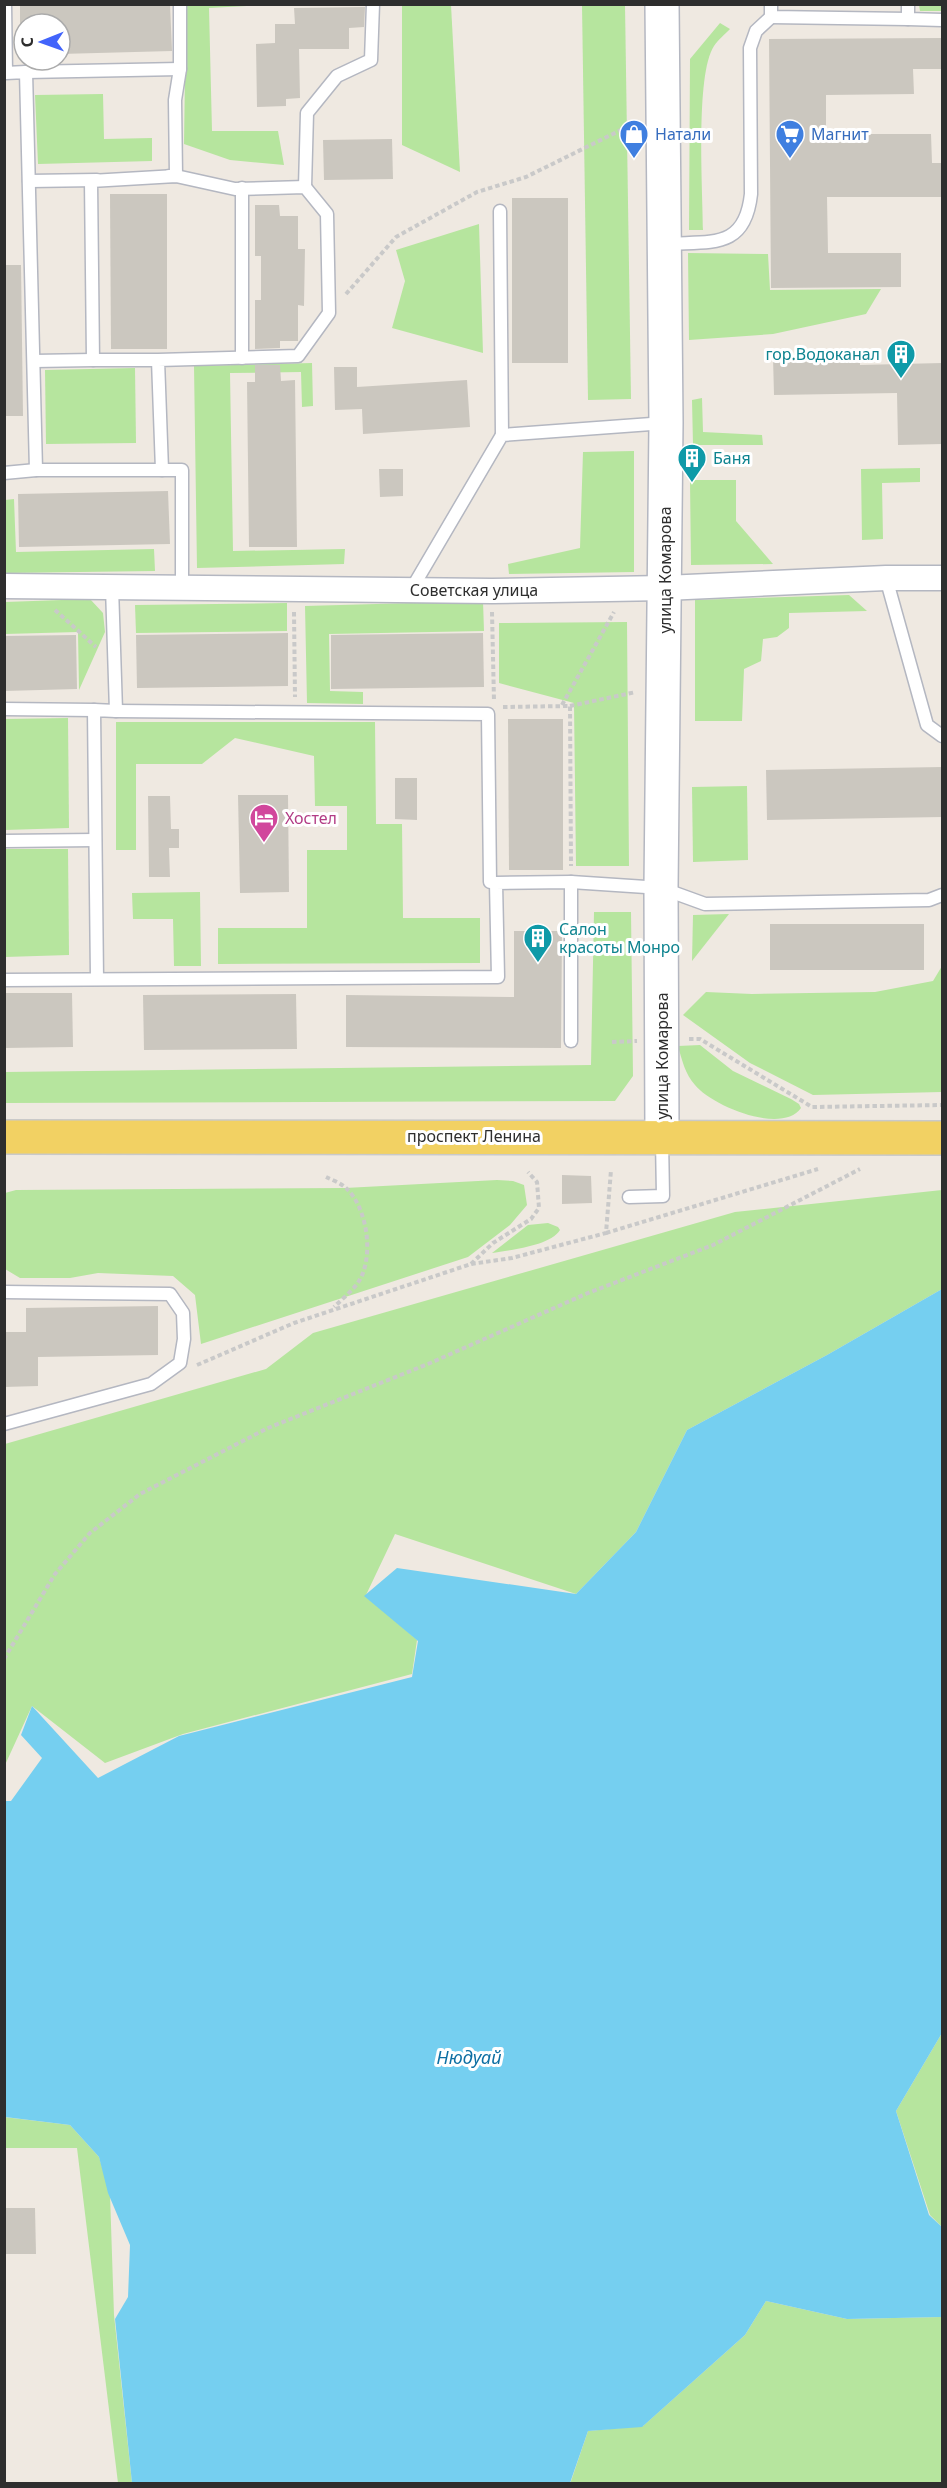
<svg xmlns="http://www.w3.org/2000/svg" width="947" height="2488" viewBox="0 0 947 2488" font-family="'Noto Sans',sans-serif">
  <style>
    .green { fill: #b6e59e }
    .water { fill: #75cff0 }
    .building { fill: #cbc7bf }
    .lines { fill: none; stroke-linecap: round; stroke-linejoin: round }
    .lane-casing { stroke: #b4b7c1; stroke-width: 15 }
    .street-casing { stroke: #b4b7c1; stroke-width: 27 }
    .secondary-casing { stroke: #b4b7c1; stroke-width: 36 }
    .primary-casing { stroke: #c9c9c9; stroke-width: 36 }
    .path { stroke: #c9c9c9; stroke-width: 4; stroke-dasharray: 4.5 3; stroke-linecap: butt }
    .lane { stroke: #fff; stroke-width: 12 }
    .street { stroke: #fff; stroke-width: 24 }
    .secondary { stroke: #fff; stroke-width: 33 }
    .primary { stroke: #f2d163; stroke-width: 33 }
    .labels { text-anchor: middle; stroke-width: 6; stroke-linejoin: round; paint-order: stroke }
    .shop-label { font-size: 16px; fill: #366cbe; stroke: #fff; text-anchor: start }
    .culture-label { font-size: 16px; fill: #0d838f; stroke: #fff; text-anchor: start }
    .street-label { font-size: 16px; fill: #2e2e2e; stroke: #fff }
    .hotel-label { font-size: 16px; fill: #b23c85; stroke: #fff; text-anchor: start }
    .water-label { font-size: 18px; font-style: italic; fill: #0d6fa3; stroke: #fff }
  </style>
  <rect width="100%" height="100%" fill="#efe9e1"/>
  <!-- green -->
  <g class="green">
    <path d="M186,5h79l-56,3 3,123h66l6,34 -54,-5 -46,-16z"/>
    <path d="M402,5h49l9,167 -58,-27z"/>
    <path d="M582,5h43l6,394 -43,1z"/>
    <path d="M919,5h23v6h-22z"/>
    <path d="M720,23l10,6c-5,5 -12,11 -16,17 -19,29 -11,145 -11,184h-14l1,-171z"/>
    <path d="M103,94l1,45 48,-1v23l-114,3 -3,-69z"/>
    <path d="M479,224l4,129 -91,-25 13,-47 -9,-31z"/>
    <path d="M688,253l80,1 2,36 111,-1 -15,25 -93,20 -84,6z"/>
    <path d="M312,363l1,43 -11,1 -1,-35 -71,1 3,178 112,-2 -1,15 -147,4 -3,-202z"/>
    <path d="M135,368l1,75 -90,1 -1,-74z"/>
    <path d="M702,398l1,34 59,3 1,10h-70l-1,-45z"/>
    <path d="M634,451v121l-125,2 -1,-10 72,-16 3,-96z"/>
    <path d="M920,468v14l-38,1 1,56 -21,1 -1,-71z"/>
    <path d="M690,480h46v41l37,43 -82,1z"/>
    <path d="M14,499l2,53 138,-3 1,22 -150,2v-73z"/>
    <path d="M849,595l18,16 -78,2v15l-12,9 -14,2 -2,22 -17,8 -2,52h-47v-121z"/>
    <path d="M90,599l13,14 2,19 -26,58 -1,-58 -73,2v-32z"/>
    <path d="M483,601l1,30 -155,3 1,57 33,1v12l-56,-1 -2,-97z"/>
    <path d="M287,603v28l-151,2 -1,-28z"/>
    <path d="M627,622l2,244h-53l-2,-163 -75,-20v-60z"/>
    <path d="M68,718l1,110 -64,2v-111z"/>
    <path d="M116,722h259l1,102h26l1,94h77v45l-262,1v-36h89v-78h40v-44h-32l-1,-50 -79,-18 -33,26h-66v86h-20z"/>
    <path d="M747,786l1,74 -55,2 -1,-75z"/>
    <path d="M4,849h64l1,106 -64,2z"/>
    <path d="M200,892l1,74h-27l-1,-47h-40l-1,-26z"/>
    <path d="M594,912h37l2,164 -18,25 -610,2v-31l586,-7z"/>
    <path d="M729,914l-37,47 1,-46z"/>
    <path d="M942,966v126l-129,3 -63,-32 -67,-48 23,-23 46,2 123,-2 58,-11z"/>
    <path d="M700,1045l33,26 58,28 8,5 2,4c-19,27 -89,-2 -106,-23 -10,-11 -13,-25 -17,-39z"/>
    <path d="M497,1180l16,1 11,4 3,20 -17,20 -42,32 -267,87 -6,-49 -22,-19 -75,-3 -28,5h-50l-15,-9v-76l11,-3 329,-2z"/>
    <path d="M942,1190v99l-115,66 -140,75 -51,102 -60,62 -181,-60 -29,61 51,45 -5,34 -229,60 -78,29 -73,-57 -27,59v-321l261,-75 47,-36 422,-121z"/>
    <path d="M548,1223l10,4 2,3c-10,16 -50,20 -68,23l36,-28z"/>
    <path d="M942,2033v194l-12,-12 -34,-104z"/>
    <path d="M4,2117l66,8 29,32 11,37 4,121 18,168h-14l-41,-335h-72z"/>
    <path d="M766,2301l81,18 95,-2v166l-372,1 18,-53 55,-5 102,-91z"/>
  </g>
  <!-- water -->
  <path class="water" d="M942,1289v744l-46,78 33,104 13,12v90l-95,2 -81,-18 -21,34 -103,92 -54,4 -18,52h-438l-17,-164 13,-22 2,-52 -22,-52 -9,-36 -29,-32 -65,-8v-316h6l31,-43 -21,-23 11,-29 66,72 81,-42 233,-59 6,-36 -54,-45 33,-28 179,26 60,-62 51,-102 140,-75z"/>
  <!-- building -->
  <g class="building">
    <path d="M20,4h150l2,47 -112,3v-30h-40z"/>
    <path d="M365,7l-1,20 -15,1v21h-50l1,49 -14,1v7l-29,1 -1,-63 19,-1v-19h20l-1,-16z"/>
    <path d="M942,38v31h-29l1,25 -88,1v39h105l1,29h9v34h-114l1,56h73v34l-130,1 -2,-249z"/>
    <path d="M392,139l1,40 -69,1 -1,-40z"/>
    <path d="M110,194h57v155h-56z"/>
    <rect x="512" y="198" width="56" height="165"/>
    <path d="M255,205h24l1,11h18v33h7l-1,57 -6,-1v36h-18v7l-25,1v-49h6v-44h-6z"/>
    <path d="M4,265h17l2,151h-19z"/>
    <path d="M860,355v10l82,-2v81l-44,1 -1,-52 -123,2 -1,-38z"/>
    <path d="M255,365h25l1,16 14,-1 2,167h-48l-2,-165h8z"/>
    <path d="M334,367h23v20l110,-7 3,47 -107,7 -1,-25 -27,1z"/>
    <path d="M379,469h24v27l-23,1z"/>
    <path d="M168,491l2,53 -151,3 -1,-53z"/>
    <path d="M288,633v53l-151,2 -1,-53z"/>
    <path d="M483,633l1,54 -153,2v-54z"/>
    <path d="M76,635l1,54 -73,2v-55z"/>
    <path d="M508,719h55v151h-54z"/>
    <path d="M942,767v50l-175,3 -1,-50z"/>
    <path d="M395,778h22v42l-22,-1z"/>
    <path d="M238,795h50l1,97 -49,1z"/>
    <path d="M148,796h22l1,33h8v19h-10l1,29h-21z"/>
    <rect x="770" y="924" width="154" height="46"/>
    <path d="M514,931h48l-1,117 -215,-1v-52l168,2z"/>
    <path d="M4,993h68l1,54 -69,1z"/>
    <path d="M296,994l1,55 -153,1 -1,-55z"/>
    <path d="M562,1175l29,1 1,27 -30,1z"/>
    <path d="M158,1306v49l-120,2v29l-34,1v-55h22v-24z"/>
    <path d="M4,2208h31l1,46h-32z"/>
  </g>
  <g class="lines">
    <!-- lane casing -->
    <g class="lane-casing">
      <g id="lane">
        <path d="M5,4l1,69 20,-1 10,398"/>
        <path d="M771,4v13l137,2"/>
        <path d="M908,4v15l34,1"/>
        <path d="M26,72l154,-3"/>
        <path d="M169,176h7l-1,-76 5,-31v-65"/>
        <path d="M29,181l68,-1"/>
        <path d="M305,187l2,-74 30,-37 34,-16 2,-56"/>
        <path d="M500,211l2,224"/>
        <path d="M666,244c45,-3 79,6 85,-50l-1,-146 6,-17 15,-14"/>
        <path d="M242,358v-170"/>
        <path d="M158,360l140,-4 31,-43 -2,-99 -22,-27 -70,2 -59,-13 -85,5 2,179h65l4,110h20v117"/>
        <path d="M34,361l59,-1"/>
        <path d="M4,473l32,-3h126"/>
        <path d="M886,578l41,147 15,11"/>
        <path d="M411,590l91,-155 163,-12"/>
        <path d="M4,709l90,1"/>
        <path d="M116,711l372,3 2,168"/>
        <path d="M4,841l91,-1"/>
        <path d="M97,979l-3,-269 22,1 -4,-124"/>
        <path d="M4,980l494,-3 -2,-94 75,-1 90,6 44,16 224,-4 13,-5"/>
        <path d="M571,1041v-159"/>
        <path d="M629,1197l34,-1 -1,-56"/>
        <path d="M4,1292l166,2 13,19 1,26 -4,24 -29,21 -147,40"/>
      </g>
    </g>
    <!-- street casing -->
    <g class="street-casing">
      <path id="street" d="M4,586l488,5 173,-3 221,-10h56"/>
    </g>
    <!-- secondary casing -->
    <g class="secondary-casing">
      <path id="secondary" d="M662,4l4,419 -5,465 1,248"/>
    </g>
    <!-- primary casing -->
    <g class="primary-casing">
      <path id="primary" d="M4,1137l938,1"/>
    </g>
    <!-- path -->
    <g class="path">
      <path d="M346,294l50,-57 81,-45 49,-15 111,-55"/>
      <path d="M55,610l41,37"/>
      <path d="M294,612l1,85"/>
      <path d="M492,612l2,89"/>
      <path d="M562,705l52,-93"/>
      <path d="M570,706l66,-14"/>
      <path d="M503,707l67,-1 1,160"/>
      <path d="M689,1039h11l112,68 130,-2"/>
      <path d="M612,1042l25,-1"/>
      <path d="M326,1177c6,3 15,6 20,11 22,20 29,72 11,96 -6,8 -16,16 -23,23"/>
      <path d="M606,1233l212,-64"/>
      <path d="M471,1264l22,-21 38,-24 8,-11 -2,-26 -9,-10"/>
      <path d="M197,1365l97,-42 177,-59 41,-6 94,-25 5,-63"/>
      <path d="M4,1659l51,-85 35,-41 50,-39 128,-66 160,-64 160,-71 125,-48 147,-76"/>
    </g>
    <!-- lane -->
    <use href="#lane" class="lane"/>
    <!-- street -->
    <use href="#street" class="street"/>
    <!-- secondary -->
    <use href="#secondary" class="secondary"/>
    <!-- primary -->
    <use href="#primary" class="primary"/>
  </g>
  <!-- icons -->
  <defs>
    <g id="shop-pin" transform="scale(1.5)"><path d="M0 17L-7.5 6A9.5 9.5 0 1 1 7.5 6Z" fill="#3f7fe0" stroke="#fff"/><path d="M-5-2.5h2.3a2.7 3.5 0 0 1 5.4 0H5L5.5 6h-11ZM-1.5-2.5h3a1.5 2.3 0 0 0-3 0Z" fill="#fff"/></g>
    <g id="supermarket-pin" transform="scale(1.5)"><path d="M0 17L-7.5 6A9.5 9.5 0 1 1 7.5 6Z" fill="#3f7fe0" stroke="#fff"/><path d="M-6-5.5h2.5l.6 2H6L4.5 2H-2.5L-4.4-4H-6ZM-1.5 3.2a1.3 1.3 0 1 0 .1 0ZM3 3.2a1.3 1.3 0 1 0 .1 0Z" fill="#fff"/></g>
    <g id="building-pin" transform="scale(1.5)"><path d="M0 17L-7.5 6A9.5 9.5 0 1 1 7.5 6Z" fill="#0f9aa8" stroke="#fff"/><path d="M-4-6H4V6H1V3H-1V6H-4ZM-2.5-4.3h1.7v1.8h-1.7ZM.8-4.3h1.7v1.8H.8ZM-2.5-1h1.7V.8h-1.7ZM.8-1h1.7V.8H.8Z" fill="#fff"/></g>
    <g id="hotel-pin" transform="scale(1.5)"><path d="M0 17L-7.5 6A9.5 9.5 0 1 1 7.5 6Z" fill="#d1479c" stroke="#fff"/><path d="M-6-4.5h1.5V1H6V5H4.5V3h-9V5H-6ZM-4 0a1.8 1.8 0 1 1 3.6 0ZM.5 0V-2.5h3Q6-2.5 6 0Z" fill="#fff"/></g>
  </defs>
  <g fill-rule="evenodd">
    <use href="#shop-pin" x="634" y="134"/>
    <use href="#supermarket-pin" x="790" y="134"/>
    <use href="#building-pin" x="901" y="354"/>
    <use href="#building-pin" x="692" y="458"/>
    <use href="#hotel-pin" x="264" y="818"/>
    <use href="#building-pin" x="538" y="938"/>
  </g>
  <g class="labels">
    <!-- shop labels -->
    <g class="shop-label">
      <text x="655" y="140">Натали</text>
      <text x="811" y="140">Магнит</text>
    </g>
    <!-- culture labels -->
    <g class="culture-label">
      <text x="880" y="360" text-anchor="end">гор.Водоканал</text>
      <text x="713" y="464">Баня</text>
      <text x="559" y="935">Салон<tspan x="559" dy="18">красоты Монро</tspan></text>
    </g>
    <!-- street labels -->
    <g class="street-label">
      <text transform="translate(665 570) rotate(-90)" y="6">улица Комарова</text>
      <text x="474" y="596">Советская улица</text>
      <text transform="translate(662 1056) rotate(-90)" y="6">улица Комарова</text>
      <text x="474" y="1142">проспект Ленина</text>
    </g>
    <!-- hotel labels -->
    <g class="hotel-label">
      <text x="285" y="824">Хостел</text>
    </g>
    <!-- water labels -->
    <g class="water-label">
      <text x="469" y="2064">Нюдуай</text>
    </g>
  </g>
  <!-- border -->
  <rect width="947" height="2488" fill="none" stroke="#2e2e2e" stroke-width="12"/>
  <!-- north arrow -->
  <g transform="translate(42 42) rotate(269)"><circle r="28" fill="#ffffff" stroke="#ababab" stroke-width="1.5"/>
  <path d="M0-4.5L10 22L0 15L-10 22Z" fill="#4264fb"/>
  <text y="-9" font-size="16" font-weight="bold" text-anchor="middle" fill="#2e2e2e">С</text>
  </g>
</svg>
